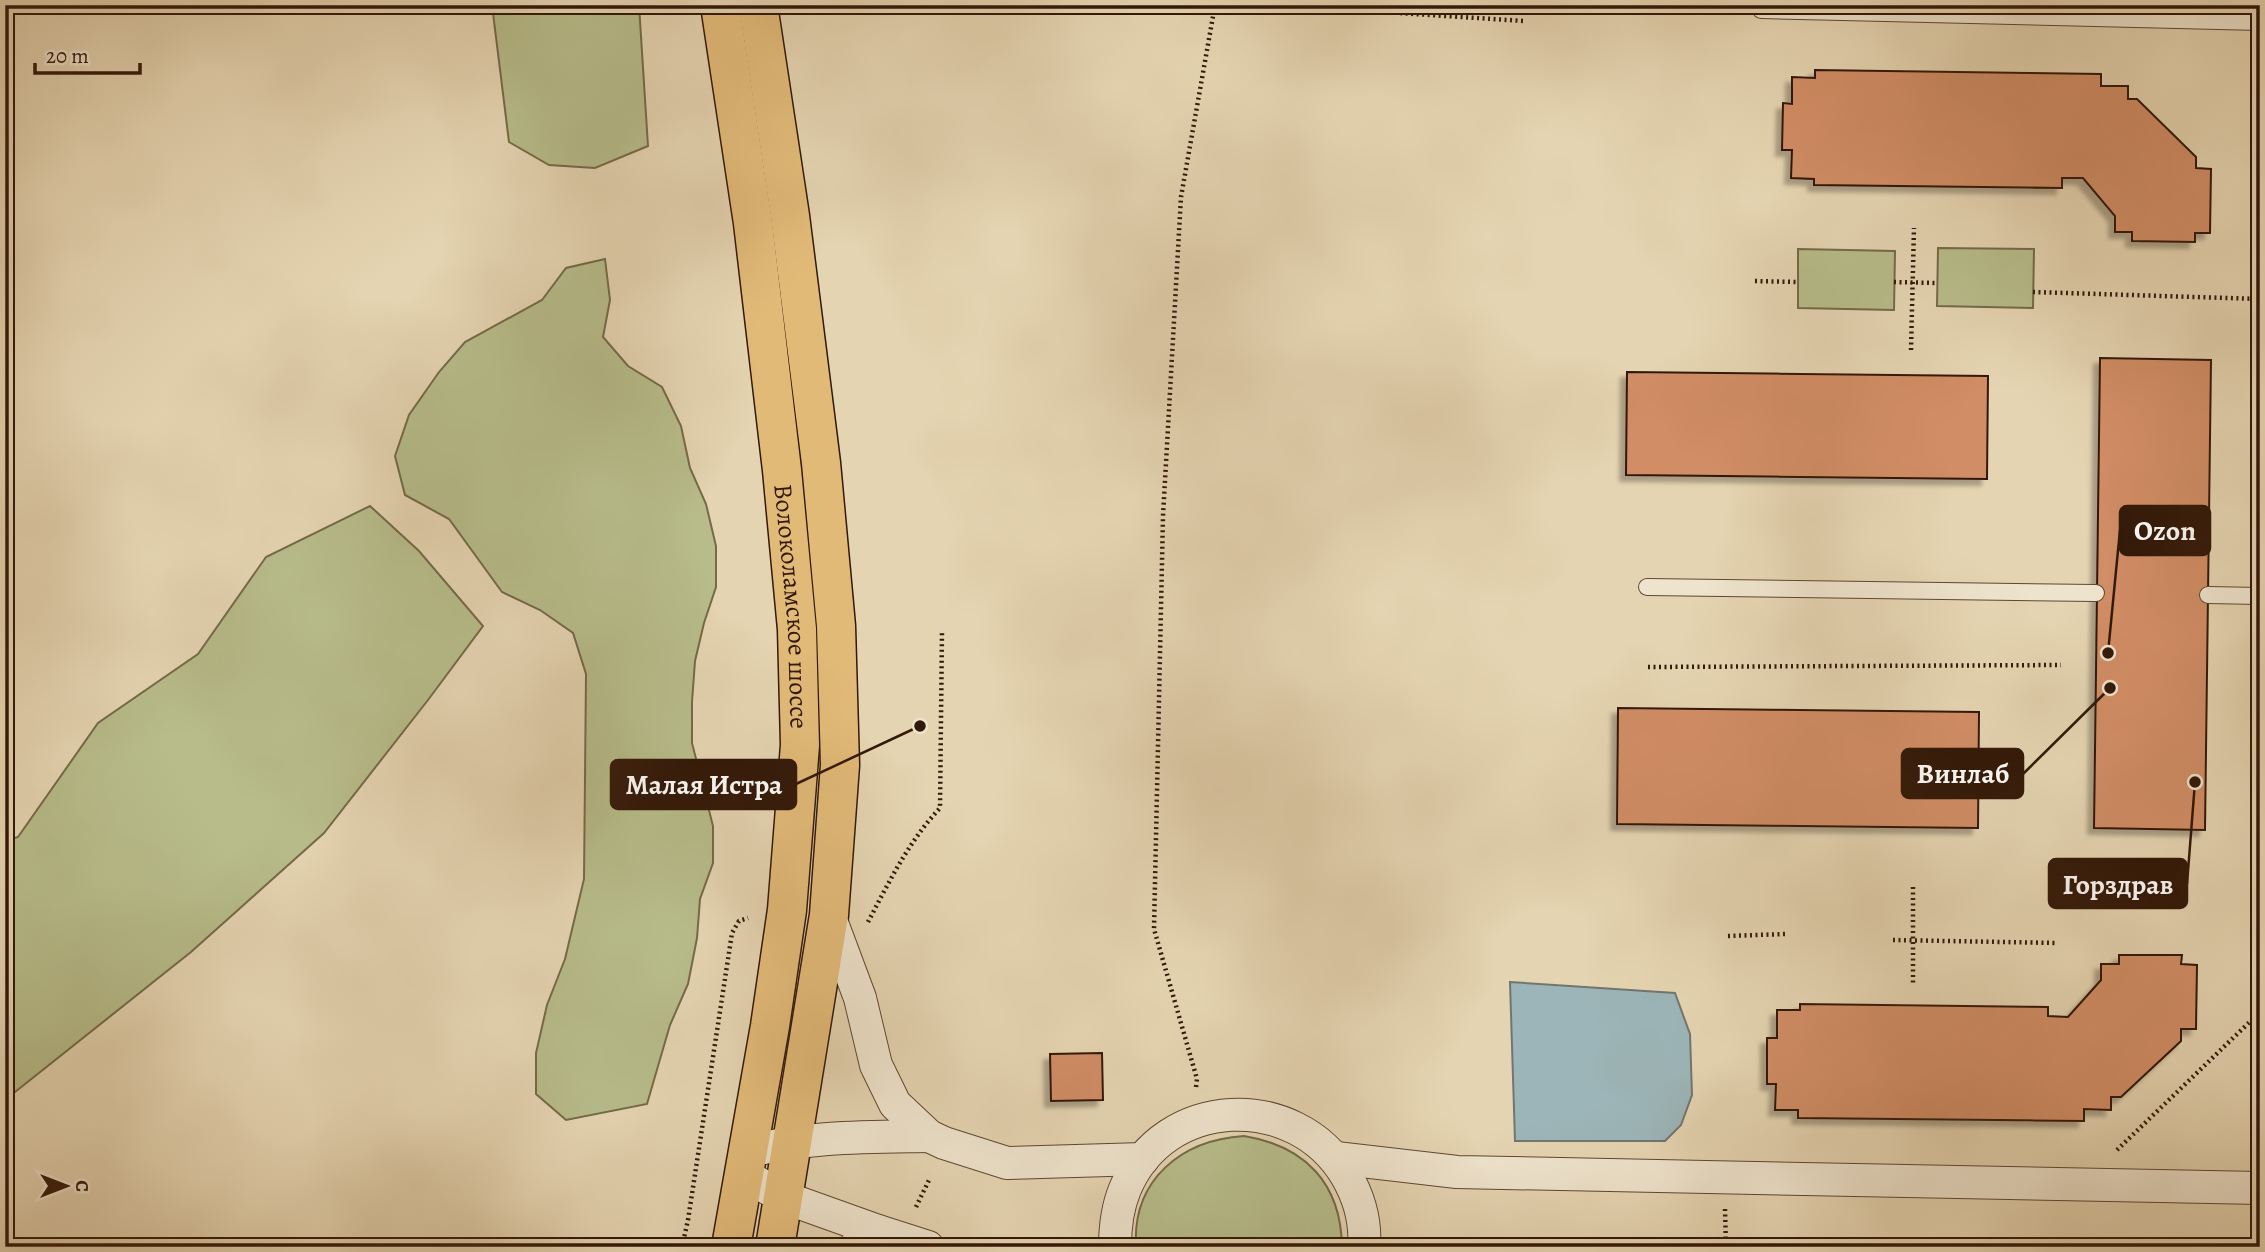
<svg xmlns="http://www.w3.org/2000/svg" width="2265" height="1252" viewBox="0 0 2265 1252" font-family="Alegreya,serif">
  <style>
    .green { fill: #b7bc8a; stroke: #746a49; stroke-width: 2 }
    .water { fill: #9cb5b8; stroke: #727672; stroke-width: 2 }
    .building { fill: #d18d65; stroke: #321808; stroke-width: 2; filter: url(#shadow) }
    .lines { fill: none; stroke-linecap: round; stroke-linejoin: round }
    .service-casing { stroke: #5f4732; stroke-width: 18 }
    .minor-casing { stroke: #5f4732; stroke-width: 34 }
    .primary-casing { stroke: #321808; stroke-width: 41 }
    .path { stroke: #321808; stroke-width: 4.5; stroke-dasharray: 2 3.5; stroke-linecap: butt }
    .service { stroke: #eee3cc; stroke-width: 16 }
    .minor { stroke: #eee3cc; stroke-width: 32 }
    .primary { stroke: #e2ba78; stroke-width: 38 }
    .labels { text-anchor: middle; stroke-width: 7; stroke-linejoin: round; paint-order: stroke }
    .street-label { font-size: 26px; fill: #321808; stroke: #eee3cc }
    .leader { fill: none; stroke: #321808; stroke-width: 2.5 }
    .callout-dot { fill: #321808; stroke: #eee3cc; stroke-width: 2.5 }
    .callout { fill: #321808; stroke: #321808; stroke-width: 2.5 }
    .callout-label { font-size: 28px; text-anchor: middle; font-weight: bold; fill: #fff }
  </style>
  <defs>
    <filter id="shadow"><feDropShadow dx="-6" dy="6" stdDeviation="2" flood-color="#0004"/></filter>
  </defs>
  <rect width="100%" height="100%" fill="#e5d4b1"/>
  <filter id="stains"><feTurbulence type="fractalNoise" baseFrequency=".00286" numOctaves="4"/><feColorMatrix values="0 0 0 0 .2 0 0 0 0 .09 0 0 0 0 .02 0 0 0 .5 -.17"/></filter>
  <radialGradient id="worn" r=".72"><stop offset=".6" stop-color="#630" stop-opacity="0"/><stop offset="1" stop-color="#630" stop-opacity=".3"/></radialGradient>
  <!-- green -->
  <g class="green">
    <path d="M492,5h147l9,141 -53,22 -46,-3 -40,-23z"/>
    <path d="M1938,248l96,1 -1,59 -96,-2z"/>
    <path d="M1798,249l97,2 -1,59 -96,-2z"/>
    <path d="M605,259l5,41 -7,37 25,29 34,21 19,39 9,42 16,36 10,42v41l-12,36 -9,38 -3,41v41l21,83v37l-13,36 -3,39 -9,46 -18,41 -23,79 -81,16 -30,-26v-41l11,-48 18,-46 19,-80 2,-205 -13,-41 -33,-23 -38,-18 -53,-73 -44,-24 -10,-39 14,-41 30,-43 26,-30 77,-42 24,-32z"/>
    <path d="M370,506l49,45 64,75 -55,74 -104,133 -133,119 -186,148v-259l13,-4 80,-114 100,-69 68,-97z"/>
    <path d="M1244,1136c61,10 97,47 98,111h-206c-4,-67 45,-107 108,-111z"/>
  </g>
  <!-- water -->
  <path class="water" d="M1510,982l165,11 15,41 2,61 -11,30 -16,16h-150z"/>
  <!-- building -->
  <g class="building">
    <path d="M1815,70l286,4v12h27v13h9l59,58v11l15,1 -1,64h-15v9l-63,-1v-9h-17v-16l-32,-38h-21v10l-248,-3v-6l-23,-1 1,-28h-10l1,-47 9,1v-27l23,1z"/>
    <path d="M2100,358l111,2 -6,470 -111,-2z"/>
    <path d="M1627,372l361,4 -1,103 -361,-4z"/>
    <path d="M1618,708l361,4 -1,116 -361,-4z"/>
    <path d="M2119,955h63l-1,9 16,1 -1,64h-15v12l-60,56h-10v13l-27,-1v12l-286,-3v-8h-23l1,-26h-9v-46h10v-28h23v-6l248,3v9l20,1 33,-37v-16h18z"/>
    <path d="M1102,1053l1,47 -52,1 -1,-47z"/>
  </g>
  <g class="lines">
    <!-- service casing -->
    <g class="service-casing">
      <g id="service">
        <path d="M1761,10l499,12"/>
        <path d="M1647,587l449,6"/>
        <path d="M2208,595l52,1"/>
      </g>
    </g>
    <!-- minor casing -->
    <g class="minor-casing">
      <g id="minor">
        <path d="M829,915l31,83 16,67 19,39 34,32 15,7 63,20 136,-4"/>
        <path d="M747,1152c60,-16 120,-15 182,-16"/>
        <path d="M1336,1158l121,14 803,16"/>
        <path d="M744,1175l39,22 95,34"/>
        <path d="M855,1247l23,-16 50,16"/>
        <path d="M1115,1247c0,-20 2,-39 10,-58 39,-94 170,-99 221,-14 13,22 20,46 18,72"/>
      </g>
    </g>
    <!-- primary casing -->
    <g class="primary-casing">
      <g id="primary">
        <path id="s1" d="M720,5l33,218 29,247 15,159 3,116 -13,165 -17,116 -39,221"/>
        <path d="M758,5l32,211 31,247 15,163 4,139 -11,150 -54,332"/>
      </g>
    </g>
    <!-- path -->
    <g class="path">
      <path d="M1274,5l250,16"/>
      <path d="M1755,281l43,1"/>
      <path d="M1894,282l43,1"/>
      <path d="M2033,292l227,7"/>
      <path d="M1911,350l3,-122"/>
      <path d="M1648,667l413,-2"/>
      <path d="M1913,887v96"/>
      <path d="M868,922c21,-40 41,-81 72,-114l2,-178"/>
      <path d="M1728,936l58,-2"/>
      <path d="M1893,940l165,3"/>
      <path d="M1196,1087l1,-8 -43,-150 9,-413 18,-319 34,-192"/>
      <path d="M2117,1150l143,-138"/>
      <path d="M916,1207l13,-27"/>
      <path d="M1725,1209l1,38"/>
      <path d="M682,1247l6,-27 44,-287 7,-12 9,-3"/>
    </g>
    <!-- service -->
    <use href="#service" class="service"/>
    <!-- minor -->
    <use href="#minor" class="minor"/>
    <!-- primary -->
    <use href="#primary" class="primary"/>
  </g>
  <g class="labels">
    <!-- street labels -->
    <g class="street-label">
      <text dy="9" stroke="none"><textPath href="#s1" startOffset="606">Волоколамское шоссе</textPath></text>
    </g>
  </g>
  <!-- callouts -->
  <path class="leader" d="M2108 653L2120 530M2110 688L2023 774M920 726L796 784M2195 782L2187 884"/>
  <g class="callout-dot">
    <circle cx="2108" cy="653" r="7"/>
    <circle cx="2110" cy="688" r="7"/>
    <circle cx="920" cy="726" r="7"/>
    <circle cx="2195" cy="782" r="7"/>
  </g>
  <g class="callout">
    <rect x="2120" y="506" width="90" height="49" rx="7"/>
    <rect x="1902" y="749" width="121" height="49" rx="7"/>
    <rect x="611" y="760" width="185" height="49" rx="7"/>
    <rect x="2049" y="859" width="138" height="49" rx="7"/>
  </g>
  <g class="callout-label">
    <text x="2165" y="540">Ozon</text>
    <text x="1963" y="783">Винлаб</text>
    <text x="704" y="794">Малая Истра</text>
    <text x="2118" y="894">Горздрав</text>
  </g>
  <!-- margin -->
  <rect width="2265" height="1252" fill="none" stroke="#e5d4b1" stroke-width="28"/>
  <rect x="7" y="7" width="2251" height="1238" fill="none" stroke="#321808" stroke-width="3.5"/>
  <rect x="14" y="14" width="2237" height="1224" fill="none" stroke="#321808" stroke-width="2"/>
  <!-- north arrow -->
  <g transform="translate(66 1186) rotate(90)" stroke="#eee3cc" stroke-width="5" paint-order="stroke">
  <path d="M0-5L12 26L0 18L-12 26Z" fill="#321808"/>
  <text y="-10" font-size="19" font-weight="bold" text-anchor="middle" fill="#321808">С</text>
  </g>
  <!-- scale -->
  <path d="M35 63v10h105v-10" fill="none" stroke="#321808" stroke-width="3.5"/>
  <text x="46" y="63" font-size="21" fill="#321808" stroke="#eee3cc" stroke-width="5" paint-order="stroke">20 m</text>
  <rect width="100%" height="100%" filter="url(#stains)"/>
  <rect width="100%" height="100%" fill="url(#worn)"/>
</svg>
